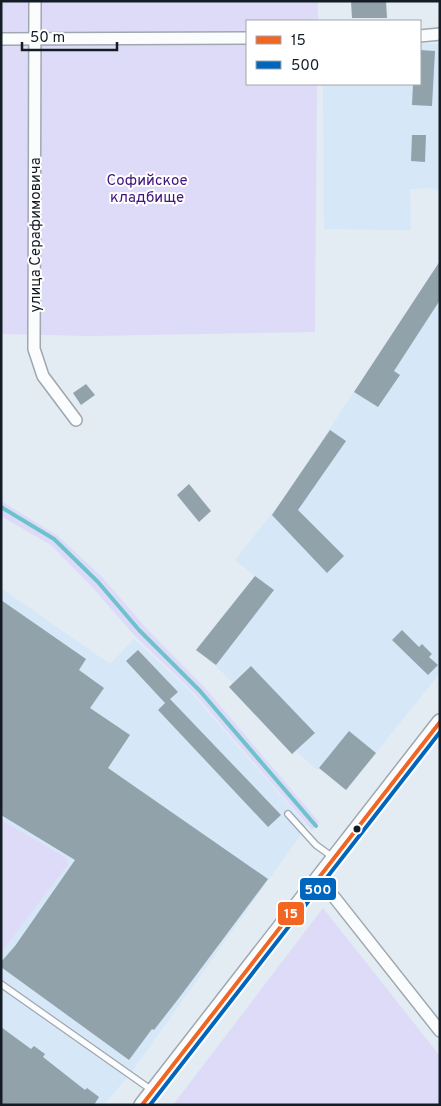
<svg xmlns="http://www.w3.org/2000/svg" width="441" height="1106" viewBox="0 0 441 1106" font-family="Overpass,sans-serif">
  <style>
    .built { fill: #d6e7f8 }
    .green { fill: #dedbf8 }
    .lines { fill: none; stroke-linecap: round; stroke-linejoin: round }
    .stream { stroke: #6dc2cc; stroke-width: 4 }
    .building { fill: #92a2ab }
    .service-casing { stroke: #9fa7af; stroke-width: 8 }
    .minor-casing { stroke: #9fa7af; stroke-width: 14 }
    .secondary-casing { stroke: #9fa7af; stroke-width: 18 }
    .service { stroke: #fbfcfd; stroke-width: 5.5 }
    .minor { stroke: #fbfcfd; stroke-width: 11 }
    .secondary { stroke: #fbfcfd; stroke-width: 15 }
    .bus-1-casing { stroke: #fff; stroke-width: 8 }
    .bus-2-casing { stroke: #fff; stroke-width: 8 }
    .bus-1 { stroke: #f26522; stroke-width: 4 }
    .bus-2 { stroke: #0065bd; stroke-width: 4 }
    .bus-dot { fill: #141d26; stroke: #fff; stroke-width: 2 }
    .labels { text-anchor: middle; stroke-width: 4; stroke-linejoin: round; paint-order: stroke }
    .park-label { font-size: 15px; fill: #42157d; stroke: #fff }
    .street-label { font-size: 15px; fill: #141d26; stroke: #fff }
    .line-badge { stroke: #fff; stroke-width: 2 }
    .badge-label { font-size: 14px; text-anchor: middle; font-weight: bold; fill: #fff }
  </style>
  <rect width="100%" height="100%" fill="#e3ebf3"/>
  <!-- built -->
  <g class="built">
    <path d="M420,44h20v147l-9,-3 -21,1 1,41 -87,-1 -1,-145h97z"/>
    <path d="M440,261v412l-94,117 -27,-22 -2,2 -21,-19 -4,3 -63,-67 4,-4 -18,-18 -19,-15 59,-74 -20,-16 49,-62z"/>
    <path d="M1,588l109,76 24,-25 53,49 120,138 -174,244 -29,35h-103v-152l68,-90 -4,-6 -64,-37z"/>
  </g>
  <!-- green -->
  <g class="green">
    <path d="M1,1h317v20h-71v63h70l-2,248 -224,4 -90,-2z"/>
    <path d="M1,501l57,35 44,41 44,51 59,60 114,134 -7,8 -118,-137 -60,-58 -41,-47 -42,-43 -50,-29z"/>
    <path d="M1,820l64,37 4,6 -68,90z"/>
    <path d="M323,908l117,148v49h-267z"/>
  </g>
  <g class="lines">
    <!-- stream -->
    <path class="stream" d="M1,507l53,32 44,43 41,48 61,61 116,135"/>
  </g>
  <!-- building -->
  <g class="building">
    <path d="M351,1h35l1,17h-35z"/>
    <path d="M420,50l15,1 -3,55 -20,-1 1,-21h7z"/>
    <path d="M412,135h14l-1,27 -14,-1z"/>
    <path d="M440,261v39l-46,71 6,4 -22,32 -24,-15z"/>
    <path d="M86,384l9,11 -14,10 -8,-12z"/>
    <path d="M330,430l16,11 -48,69 46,46 -17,17 -55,-58z"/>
    <path d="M189,484l22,27 -12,11 -22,-27z"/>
    <path d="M255,576l19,14 -58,75 -20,-15z"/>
    <path d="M1,600l85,59 -7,11 25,18 -14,20 40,27 -22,33 160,111 -89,119 -25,32 -2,-1 -23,31 -128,-93v-5l14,-16 60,-86 -74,-45z"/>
    <path d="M402,630l17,17 3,-3 10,10 -3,3 9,8 -10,10 -36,-35z"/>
    <path d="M138,650l40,42 -8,7 111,116 -13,12 -110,-117 9,-9 -2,2 -39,-42z"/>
    <path d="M251,666l64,67 -23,21 -63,-67z"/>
    <path d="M349,731l27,22 -30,37 -27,-22z"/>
    <path d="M1,1027l30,22 3,-3 11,8 -2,3 42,33 2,-2 12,9 -5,8h-93z"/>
  </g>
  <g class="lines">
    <!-- service casing -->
    <g class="service-casing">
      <g id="service">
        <path d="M288,814l28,31 18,13"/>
        <path d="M1,984l152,107"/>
      </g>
    </g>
    <!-- minor casing -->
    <g class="minor-casing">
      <g id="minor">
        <path d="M35,1l-1,348 9,27 33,44"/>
        <path d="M420,36l20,-2"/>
        <path d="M1,39l246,-1"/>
        <path d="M315,882l19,15 106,134"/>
      </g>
    </g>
    <!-- secondary casing -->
    <g class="secondary-casing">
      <path id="secondary" d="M142,1105l298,-383"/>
    </g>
    <!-- service -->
    <use href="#service" class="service"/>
    <!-- minor -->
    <use href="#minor" class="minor"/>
    <!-- secondary -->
    <use href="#secondary" class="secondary"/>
    <!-- bus-1 casing -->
    <g class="bus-1-casing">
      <path id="bus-1" d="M142,1105l298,-383"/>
    </g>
    <!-- bus-2 casing -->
    <g class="bus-2-casing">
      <path id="bus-2" d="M150,1105l290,-373"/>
    </g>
    <!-- bus-1 -->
    <use href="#bus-1" class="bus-1"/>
    <!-- bus-2 -->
    <use href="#bus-2" class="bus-2"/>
  </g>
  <!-- markers -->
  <circle class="bus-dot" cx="357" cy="829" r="4.5"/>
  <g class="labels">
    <!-- park labels -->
    <g class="park-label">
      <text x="147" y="185">Софийское<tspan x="147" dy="17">кладбище</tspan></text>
    </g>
    <!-- street labels -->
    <g class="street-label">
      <text transform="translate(35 235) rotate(-90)" y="5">улица Серафимовича</text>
    </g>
  </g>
  <g class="line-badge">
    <rect x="299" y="877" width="38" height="24" rx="5" fill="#0065bd"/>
    <rect x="277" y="901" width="28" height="25" rx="5" fill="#f26522"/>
  </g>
  <g class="badge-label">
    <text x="318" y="894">500</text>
    <text x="291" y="918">15</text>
  </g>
  <!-- border -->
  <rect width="441" height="1106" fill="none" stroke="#141d26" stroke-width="5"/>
  <!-- legend -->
  <rect x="246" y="20" width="175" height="65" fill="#ffffff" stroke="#a1a5a8"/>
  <rect x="256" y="36" width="25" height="8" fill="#f26522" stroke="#a1a5a8"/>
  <text x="291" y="45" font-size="15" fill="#141d26">15</text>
  <rect x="256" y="61" width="25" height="8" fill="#0065bd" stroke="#a1a5a8"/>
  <text x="291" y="70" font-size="15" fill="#141d26">500</text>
  <!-- scale -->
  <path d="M22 42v8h95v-8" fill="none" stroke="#141d26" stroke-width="2.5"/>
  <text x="30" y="42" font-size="15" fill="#141d26" stroke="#ffffff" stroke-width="4" paint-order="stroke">50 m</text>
</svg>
